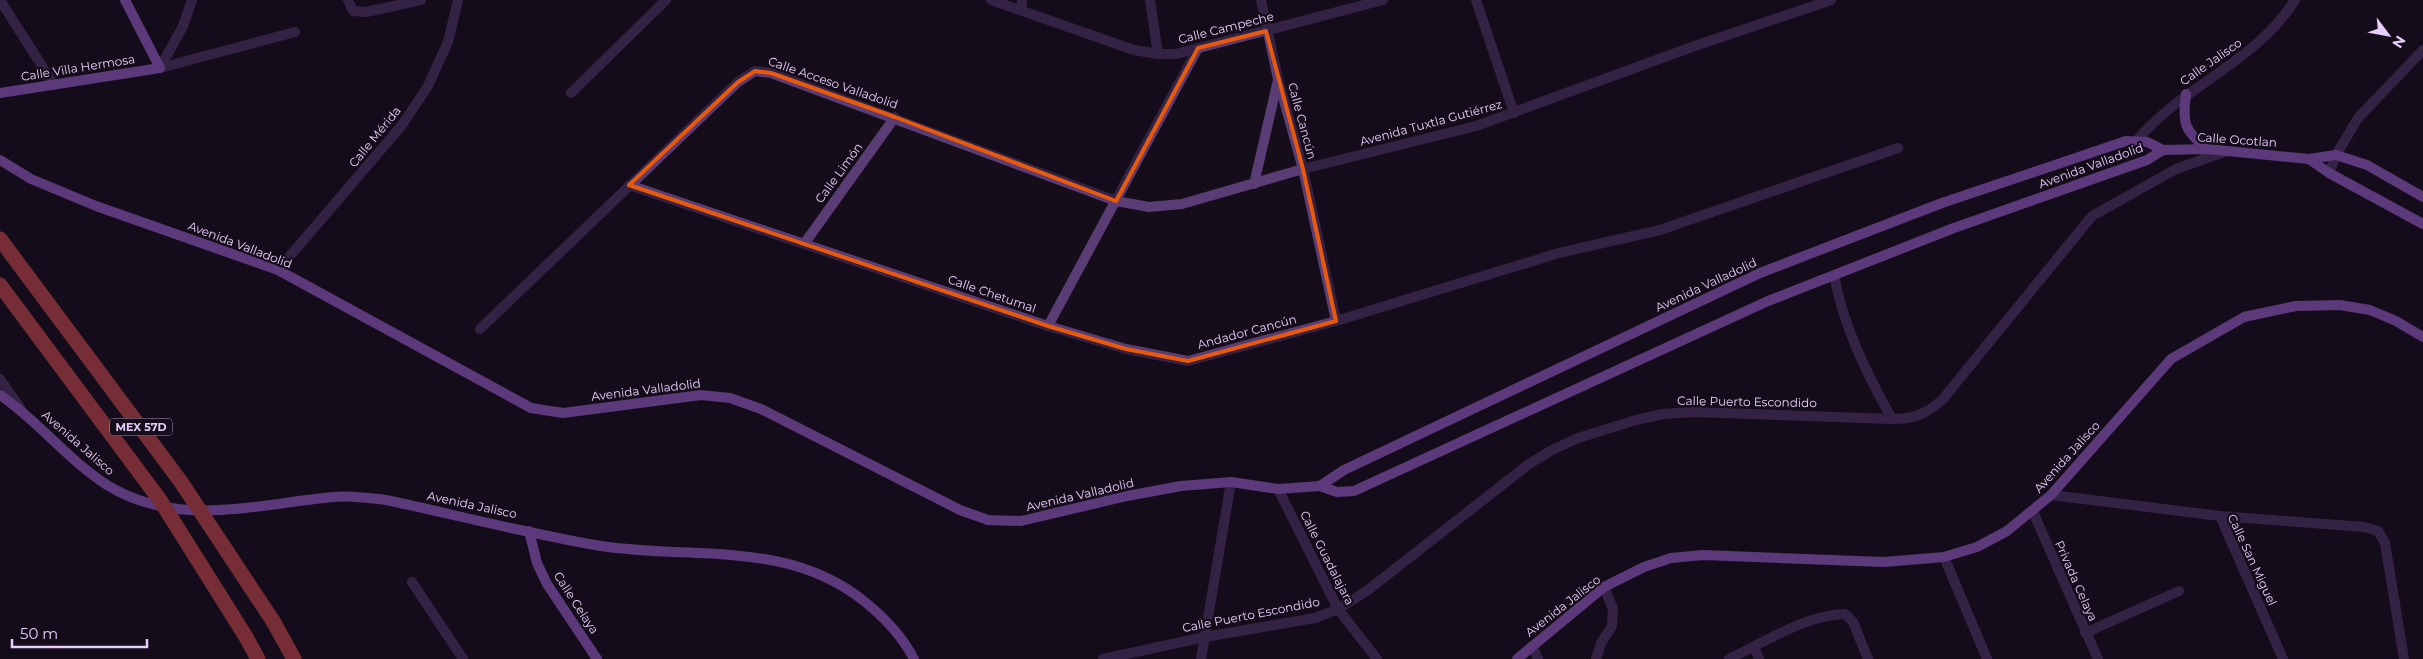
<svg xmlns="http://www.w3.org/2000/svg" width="2423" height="659" viewBox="0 0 2423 659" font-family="Montserrat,sans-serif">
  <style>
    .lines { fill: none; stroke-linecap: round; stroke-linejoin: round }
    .lane { stroke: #5a3d75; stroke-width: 10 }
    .street { stroke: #5a3d75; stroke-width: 10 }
    .secondary { stroke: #b06fee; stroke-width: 10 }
    .highway { stroke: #ec5656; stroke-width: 15 }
    .highway-bridge { stroke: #ec5656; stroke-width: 15 }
    .marked { fill: none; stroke: #e8590c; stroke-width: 4; stroke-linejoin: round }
    .labels { text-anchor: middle; stroke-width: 4.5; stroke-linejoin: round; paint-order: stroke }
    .shield { fill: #160d1b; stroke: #a893b6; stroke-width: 1 }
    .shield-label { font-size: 11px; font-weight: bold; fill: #e7cdf9 }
    .street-label { font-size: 12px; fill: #e7cdf9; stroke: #160d1b }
  </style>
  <rect width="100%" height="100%" fill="#160d1b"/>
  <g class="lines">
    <!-- lane -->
    <path class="lane" d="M1336,321l223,-68 101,-23 238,-82"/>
    <!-- street -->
    <g class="street">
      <path d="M0,0l54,85"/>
      <path d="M348,0l5,11 13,1 55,-12"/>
      <path d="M991,0l143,50 24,4h18l207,-54"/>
      <path d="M1150,0l8,54"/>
      <path d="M1476,0l38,113"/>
      <path d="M1021,10l1,-10"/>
      <path d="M160,68l135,-36"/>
      <path d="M160,68l23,-42 9,-26"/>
      <path d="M571,93l95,-93"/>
      <path d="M2137,140c46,-54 120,-79 158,-140"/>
      <path d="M2329,173l7,-18 22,-37 65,-68"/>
      <path d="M1254,184l24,-104"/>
      <path d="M629,185l419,141 78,23 62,12 148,-40 -33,-152 -25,-90 -17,-79"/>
      <path d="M804,244l91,-127"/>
      <path d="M278,270l124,-145 26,-39 20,-44 10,-42"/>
      <path d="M1834,275c9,51 33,99 58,144"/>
      <path d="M1048,326l150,-278"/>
      <path d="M480,329l258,-247 17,-11 16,2 345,128 33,6 33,-3 121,-35 173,-43 216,-79 139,-47"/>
      <path d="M0,379l21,30"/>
      <path d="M1278,489l60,120 39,50"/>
      <path d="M2051,495l169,21 144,11 14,4 7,12 19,116"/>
      <path d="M2033,512l65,147"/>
      <path d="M2220,516l63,143"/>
      <path d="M1944,557l43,102"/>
      <path d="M412,582l51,77"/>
      <path d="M2085,633l94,-42"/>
      <path d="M1532,646l6,13"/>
      <path d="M1754,647l5,12"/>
      <path d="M1103,659l102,-22 110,-19 23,-9 30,-19 161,-126 23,-14 26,-12 58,-18 27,-6 31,-2 198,7c22,0 34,-5 50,-19l150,-184 84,-47 51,-18"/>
      <path d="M1201,659l30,-177"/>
      <path d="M1596,659l5,-16 11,-17 1,-17 -9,-22"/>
      <path d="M1729,659c36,-17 76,-44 116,-45l8,8 15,37"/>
    </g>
    <!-- secondary -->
    <g class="secondary">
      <path d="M0,93l160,-25 -35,-68"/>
      <path d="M2186,94c-4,29 -2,36 21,55"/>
      <path d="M2163,150l44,-1 102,10 27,-4 31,10 56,32"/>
      <path d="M2309,159l20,14 94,51"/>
      <path d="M0,160l31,19 65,27 182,64 253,138 32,5 138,-18 29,3 31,11 199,101 28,10 33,1 106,-25 54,-10 50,-4 47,7 42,-3 17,6 17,-1 414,-190 186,-73 193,-68 16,-10"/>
      <path d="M0,395c38,26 68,65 107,90 71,44 150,19 226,12 18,-2 36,1 53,3 71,15 143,34 215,46 91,14 187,-7 264,56 20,16 37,34 49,57"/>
      <path d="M1320,486l24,-16 416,-197 182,-70 184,-62 21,1 16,8"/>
      <path d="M529,531l8,32 10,21 50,75"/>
      <path d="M1517,659l87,-72 40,-20 27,-9 32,-3 181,7 60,-5 33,-10 30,-16 44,-36 120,-136 73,-42 52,-11 44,-1 30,5 26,11 27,16"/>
    </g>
    <!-- highway -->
    <g class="highway">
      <path d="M273,621l21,38"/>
      <path d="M246,637l12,22"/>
    </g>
    <!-- highway-bridge -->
    <g class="highway-bridge">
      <path d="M0,239l181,243 92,139"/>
      <path d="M0,285l160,215 86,137"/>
    </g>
  </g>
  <!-- marked area -->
  <path d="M0 0H2423V659H0ZM1266,31l37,138 33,152 -148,40 -62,-12 -78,-23 -419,-141 109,-103 17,-11 16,2 124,44 221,84 82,-153z" fill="#160d1b" fill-opacity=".55" fill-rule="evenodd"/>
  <path class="marked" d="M1266,31l37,138 33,152 -148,40 -62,-12 -78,-23 -419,-141 109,-103 17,-11 16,2 124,44 221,84 82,-153z"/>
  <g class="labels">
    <!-- shield labels -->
    <rect class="shield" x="110" y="418.5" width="62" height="17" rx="4"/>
    <g class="shield-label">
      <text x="141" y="431">MEX 57D</text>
    </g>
    <!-- street labels -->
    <g class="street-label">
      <text transform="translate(1226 28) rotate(-14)" y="4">Calle Campeche</text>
      <text transform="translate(2211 62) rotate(-35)" y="4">Calle Jalisco</text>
      <text transform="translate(78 68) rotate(-9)" y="4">Calle Villa Hermosa</text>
      <text transform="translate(833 83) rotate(19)" y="4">Calle Acceso Valladolid</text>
      <text transform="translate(1302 121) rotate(75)" y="4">Calle Cancún</text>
      <text transform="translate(1431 123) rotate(-15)" y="4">Avenida Tuxtla Gutiérrez</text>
      <text transform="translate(375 137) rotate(-51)" y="4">Calle Mérida</text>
      <text transform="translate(2237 140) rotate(4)" y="4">Calle Ocotlan</text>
      <text transform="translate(2091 166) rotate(-20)" y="4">Avenida Valladolid</text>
      <text transform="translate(839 173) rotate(-54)" y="4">Calle Limón</text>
      <text transform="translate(240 245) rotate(21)" y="4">Avenida Valladolid</text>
      <text transform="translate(1706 285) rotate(-25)" y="4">Avenida Valladolid</text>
      <text transform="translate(992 294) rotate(19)" y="4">Calle Chetumal</text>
      <text transform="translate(1247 332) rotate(-15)" y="4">Andador Cancún</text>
      <text transform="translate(646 390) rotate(-7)" y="4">Avenida Valladolid</text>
      <text transform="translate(1747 402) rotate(1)" y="4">Calle Puerto Escondido</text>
      <text transform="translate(78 443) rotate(41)" y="4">Avenida Jalisco</text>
      <text transform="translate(2067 457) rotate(-48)" y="4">Avenida Jalisco</text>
      <text transform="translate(1080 495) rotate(-13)" y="4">Avenida Valladolid</text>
      <text transform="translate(472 505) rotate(12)" y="4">Avenida Jalisco</text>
      <text transform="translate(1327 558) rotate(63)" y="4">Calle Guadalajara</text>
      <text transform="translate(2252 560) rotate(65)" y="4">Calle San Miguel</text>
      <text transform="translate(2076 581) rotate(66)" y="4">Privada Celaya</text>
      <text transform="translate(576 603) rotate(57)" y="4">Calle Celaya</text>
      <text transform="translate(1563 606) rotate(-38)" y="4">Avenida Jalisco</text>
      <text transform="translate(1251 615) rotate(-11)" y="4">Calle Puerto Escondido</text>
    </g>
  </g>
  <!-- north arrow -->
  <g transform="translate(2388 35) rotate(122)" stroke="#160d1b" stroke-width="4" paint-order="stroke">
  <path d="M0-4L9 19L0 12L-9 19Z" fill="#e7cdf9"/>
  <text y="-8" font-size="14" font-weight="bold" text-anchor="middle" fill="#e7cdf9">N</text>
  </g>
  <!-- scale -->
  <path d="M12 639v8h135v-8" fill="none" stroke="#e7cdf9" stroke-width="2.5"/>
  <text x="20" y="639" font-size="15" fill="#e7cdf9" stroke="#160d1b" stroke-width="4" paint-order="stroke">50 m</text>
</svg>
